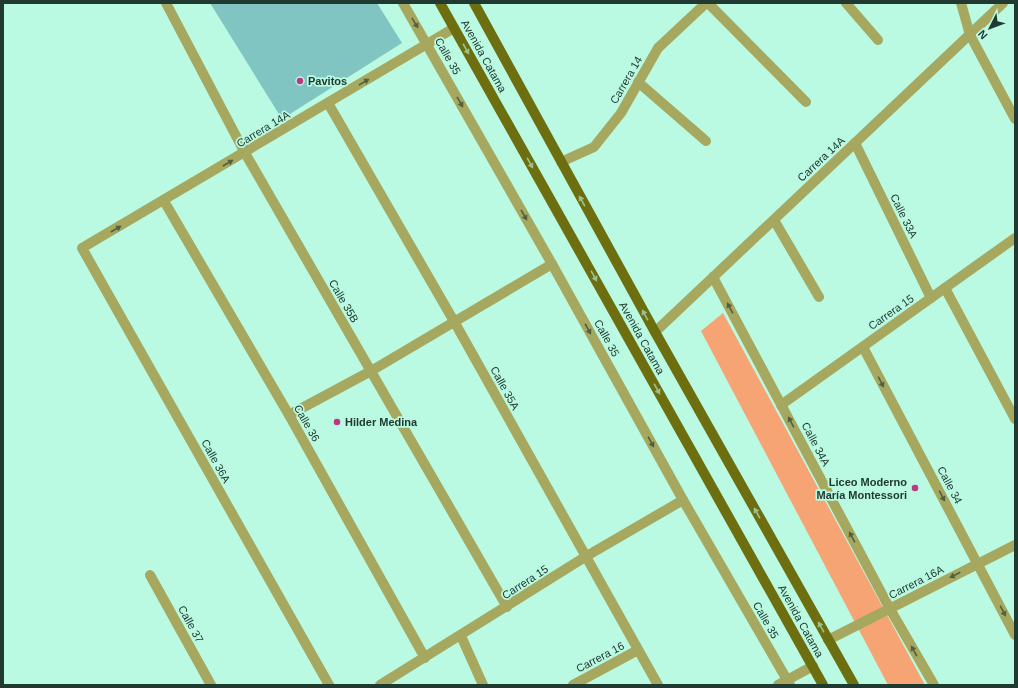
<svg xmlns="http://www.w3.org/2000/svg" width="1018" height="688" viewBox="0 0 1018 688" font-family="Arial,sans-serif">
  <style>
    .green { fill: #f7a475 }
    .building { fill: #80c5c1 }
    .lines { fill: none; stroke-linecap: round; stroke-linejoin: round }
    .minor { stroke: #a6a85f; stroke-width: 10 }
    .major { stroke: #6d6e0f; stroke-width: 10 }
    .oneway { fill: #506041 }
    .oneway2 { fill: #9bc18e }
    .poi-dot { fill: #ba3881; stroke: #baf9e2; stroke-width: 1.5 }
    .labels { text-anchor: middle; stroke-width: 3.5; stroke-linejoin: round; paint-order: stroke }
    .street-label { font-size: 11px; fill: #213a31; stroke: #baf9e2 }
    .poi-label { font-size: 11px; font-weight: bold; fill: #213a31; stroke: #baf9e2; text-anchor: start }
  </style>
  <rect width="100%" height="100%" fill="#baf9e2"/>
  <!-- green -->
  <path class="green" d="M723,313l202,372h-37l-187,-354z"/>
  <!-- building -->
  <path class="building" d="M210,3h167l25,40 -120,76z"/>
  <g class="lines">
    <!-- minor -->
    <g class="minor">
      <path d="M166,3l79,150 262,454"/>
      <path d="M403,3l149,261 131,236 107,185"/>
      <path d="M708,3l98,99"/>
      <path d="M846,3l32,37"/>
      <path d="M961,3l9,32 45,84"/>
      <path d="M638,82l68,59"/>
      <path d="M328,103l127,220 203,362"/>
      <path d="M855,143l76,155"/>
      <path d="M561,162l33,-15 27,-34 37,-65 48,-45"/>
      <path d="M164,201l125,214 136,243"/>
      <path d="M774,220l45,77"/>
      <path d="M713,277l177,332 44,76"/>
      <path d="M945,288l70,131"/>
      <path d="M655,332l348,-329"/>
      <path d="M863,347l152,288"/>
      <path d="M781,405l234,-167"/>
      <path d="M289,415l82,-44 181,-107"/>
      <path d="M150,575l61,110"/>
      <path d="M461,636l22,49"/>
      <path d="M828,640l187,-95"/>
      <path d="M329,685l-247,-437 372,-220"/>
      <path d="M380,685l205,-128 98,-57"/>
      <path d="M573,685l65,-35"/>
      <path d="M778,685l35,-19"/>
    </g>
    <!-- major -->
    <g class="major">
      <path d="M440,3l383,682"/>
      <path d="M474,3l181,329 199,353"/>
    </g>
  </g>
  <!-- one-way arrows -->
  <defs><path id="oneway-solid" d="M-6-.8H1V-3.2L6.5 0L1 3.2V.8H-6Z"/></defs>
  <g class="oneway">
    <use href="#oneway-solid" transform="translate(415 23) rotate(59)"/>
    <use href="#oneway-solid" transform="translate(364 82) rotate(-31)"/>
    <use href="#oneway-solid" transform="translate(460 102) rotate(60)"/>
    <use href="#oneway-solid" transform="translate(228 163) rotate(-30)"/>
    <use href="#oneway-solid" transform="translate(524 215) rotate(60)"/>
    <use href="#oneway-solid" transform="translate(116 229) rotate(-30)"/>
    <use href="#oneway-solid" transform="translate(730 308) rotate(-118)"/>
    <use href="#oneway-solid" transform="translate(588 329) rotate(61)"/>
    <use href="#oneway-solid" transform="translate(881 382) rotate(62)"/>
    <use href="#oneway-solid" transform="translate(791 422) rotate(-118)"/>
    <use href="#oneway-solid" transform="translate(651 442) rotate(61)"/>
    <use href="#oneway-solid" transform="translate(942 496) rotate(62)"/>
    <use href="#oneway-solid" transform="translate(852 537) rotate(-118)"/>
    <use href="#oneway-solid" transform="translate(955 575) rotate(153)"/>
    <use href="#oneway-solid" transform="translate(1003 611) rotate(62)"/>
    <use href="#oneway-solid" transform="translate(914 651) rotate(-119)"/>
  </g>
  <g class="oneway2">
    <use href="#oneway-solid" transform="translate(466 49) rotate(61)"/>
    <use href="#oneway-solid" transform="translate(530 163) rotate(61)"/>
    <use href="#oneway-solid" transform="translate(582 201) rotate(-119)"/>
    <use href="#oneway-solid" transform="translate(594 276) rotate(61)"/>
    <use href="#oneway-solid" transform="translate(645 315) rotate(-119)"/>
    <use href="#oneway-solid" transform="translate(657 389) rotate(61)"/>
    <use href="#oneway-solid" transform="translate(757 513) rotate(-119)"/>
    <use href="#oneway-solid" transform="translate(821 627) rotate(-119)"/>
  </g>
  <!-- markers -->
  <g class="poi-dot">
    <circle cx="300" cy="81" r="4"/>
    <circle cx="337" cy="422" r="4"/>
    <circle cx="915" cy="488" r="4"/>
  </g>
  <g class="labels">
    <!-- street labels -->
    <g class="street-label">
      <text transform="translate(448 56) rotate(60)" y="4">Calle 35</text>
      <text transform="translate(484 56) rotate(61)" y="4">Avenida Catama</text>
      <text transform="translate(626 80) rotate(-60)" y="4">Carrera 14</text>
      <text transform="translate(263 129) rotate(-31)" y="4">Carrera 14A</text>
      <text transform="translate(821 159) rotate(-43)" y="4">Carrera 14A</text>
      <text transform="translate(904 216) rotate(64)" y="4">Calle 33A</text>
      <text transform="translate(344 301) rotate(60)" y="4">Calle 35B</text>
      <text transform="translate(891 312) rotate(-35)" y="4">Carrera 15</text>
      <text transform="translate(607 338) rotate(61)" y="4">Calle 35</text>
      <text transform="translate(642 338) rotate(61)" y="4">Avenida Catama</text>
      <text transform="translate(505 388) rotate(61)" y="4">Calle 35A</text>
      <text transform="translate(307 423) rotate(60)" y="4">Calle 36</text>
      <text transform="translate(816 444) rotate(62)" y="4">Calle 34A</text>
      <text transform="translate(216 461) rotate(61)" y="4">Calle 36A</text>
      <text transform="translate(950 485) rotate(62)" y="4">Calle 34</text>
      <text transform="translate(525 582) rotate(-33)" y="4">Carrera 15</text>
      <text transform="translate(916 582) rotate(-27)" y="4">Carrera 16A</text>
      <text transform="translate(766 620) rotate(60)" y="4">Calle 35</text>
      <text transform="translate(801 621) rotate(61)" y="4">Avenida Catama</text>
      <text transform="translate(191 624) rotate(61)" y="4">Calle 37</text>
      <text transform="translate(600 657) rotate(-28)" y="4">Carrera 16</text>
    </g>
    <!-- poi labels -->
    <g class="poi-label">
      <text x="308" y="85">Pavitos</text>
      <text x="345" y="426">Hilder Medina</text>
      <text x="907" y="486" text-anchor="end">Liceo Moderno<tspan x="907" dy="13">María Montessori</tspan></text>
    </g>
  </g>
  <!-- border -->
  <rect width="1018" height="688" fill="none" stroke="#213a31" stroke-width="8"/>
  <!-- north arrow -->
  <g transform="translate(990 28) rotate(228)" stroke="#baf9e2" stroke-width="3" paint-order="stroke">
  <path d="M0-3L7 15L0 10L-7 15Z" fill="#213a31"/>
  <text y="-6" font-size="11" font-weight="bold" text-anchor="middle" fill="#213a31">N</text>
  </g>
</svg>
